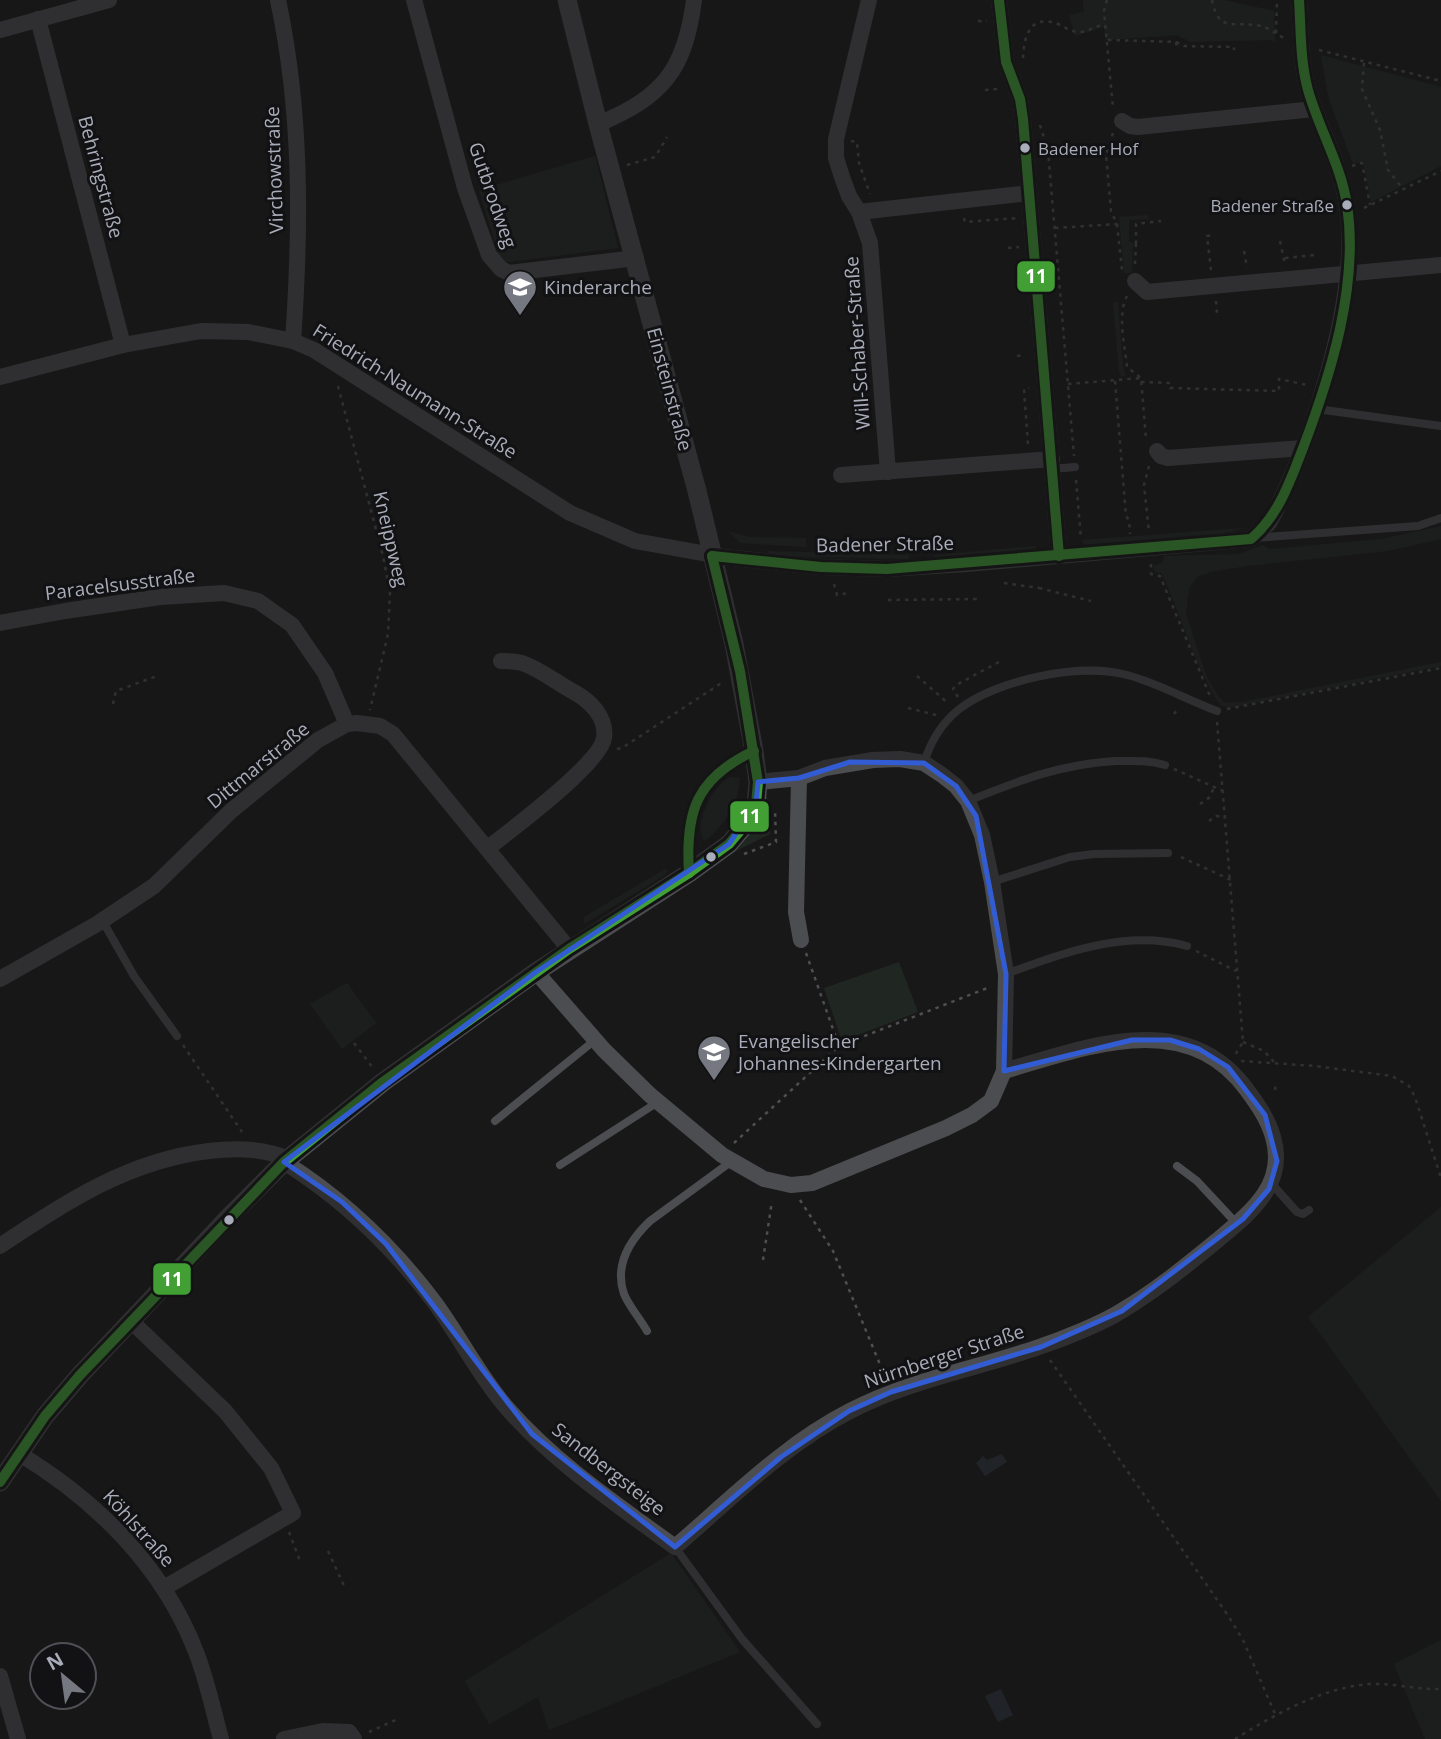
<svg xmlns="http://www.w3.org/2000/svg" width="1441" height="1739" viewBox="0 0 1441 1739" font-family="'Open Sans',sans-serif">
  <style>
    .green { fill: #202722 }
    .water { fill: #2b313a }
    .lines { fill: none; stroke-linecap: round; stroke-linejoin: round }
    .path { stroke: #4e4e53; stroke-width: 2.5; stroke-dasharray: 3.5 5; stroke-linecap: butt }
    .service { stroke: #4c4d51; stroke-width: 8 }
    .minor { stroke: #4c4d51; stroke-width: 16 }
    .tertiary { stroke: #4c4d51; stroke-width: 19 }
    .bus-1-casing { stroke: #121214; stroke-width: 16 }
    .bus-1 { stroke: #429f34; stroke-width: 10 }
    .marked { fill: none; stroke: #325cd3; stroke-width: 5; stroke-linejoin: round }
    .bus-dot { fill: #a9acb9; stroke: #121214; stroke-width: 2.5 }
    .labels { text-anchor: middle; stroke-width: 6; stroke-linejoin: round; paint-order: stroke }
    .bus-label { font-size: 17px; fill: #a9acb9; stroke: #121214; text-anchor: start }
    .street-label { font-size: 19px; fill: #a9acb9; stroke: #121214 }
    .poi-label { font-size: 19px; fill: #a9acb9; stroke: #121214; text-anchor: start }
    .line-badge { stroke: #121214; stroke-width: 2.5 }
    .badge-label { font-size: 19px; text-anchor: middle; font-weight: bold; fill: #fff }
  </style>
  <rect width="100%" height="100%" fill="#181818"/>
  <!-- green -->
  <g class="green">
    <path d="M1083,0h141l50,11 1,31 -5,-2 -79,2 -14,-7 -71,5 -2,-13 -29,9 -6,-21 15,-3z"/>
    <path d="M1321,55l120,32v79l-70,36 -8,-40 -10,2 -25,-68z"/>
    <path d="M595,156l23,92 -117,15 -22,-73z"/>
    <path d="M1148,215l1,4 -20,1v22l4,1 -1,30h-8l-5,-56z"/>
    <path d="M1113,302h5l5,65 3,9h-5l-2,-4z"/>
    <path d="M1441,526v13l-54,12 -140,15 -37,6 -13,5 -8,11 -3,26 20,61 12,21 7,7 18,-1 198,-40v4l-208,41 -12,-1c-25,-38 -38,-84 -56,-126l-4,-7 -6,-1 -2,-6 9,-3 2,-7 75,-2 24,-9 7,4 112,-10z"/>
    <path d="M1245,528l-30,8 -131,10 -2,-6z"/>
    <path d="M729,532l20,5 57,1v9l-66,-4z"/>
    <path d="M1035,546l2,4 -14,2 -87,7 -2,-4z"/>
    <path d="M768,551l141,4v4l-141,-3z"/>
    <path d="M731,777l9,1c-1,26 -16,47 -35,63 -14,-15 9,-58 26,-64z"/>
    <path d="M767,795l3,39 -36,18c16,-17 25,-36 33,-57z"/>
    <path d="M665,869l3,2 -6,6 -78,47v-7z"/>
    <path d="M899,962l19,50 -76,29 -18,-53z"/>
    <path d="M347,983l29,40 -34,26 -32,-45z"/>
    <path d="M1441,1207v294l-133,-184z"/>
    <path d="M671,1553l69,99 -191,78 -11,-33 -49,27 -24,-43z"/>
    <path d="M1441,1640v99h-16l-31,-75z"/>
  </g>
  <!-- water -->
  <g class="water">
    <path d="M1002,1454l5,8 -22,14 -9,-13 7,-7 4,4z"/>
    <path d="M1001,1689l12,26 -15,7 -13,-26z"/>
  </g>
  <g class="lines">
    <!-- path -->
    <g class="path">
      <path d="M1107,0l-3,11 9,97"/>
      <path d="M1212,0c7,35 23,20 49,26 9,2 16,9 25,13"/>
      <path d="M978,21h9"/>
      <path d="M1276,33l1,-33"/>
      <path d="M1108,40l68,2 8,4 50,1v3"/>
      <path d="M1176,42l1,7"/>
      <path d="M1319,50l122,31"/>
      <path d="M1023,58c1,-20 6,-45 35,-34 7,3 13,8 21,8 9,0 17,-6 26,-8"/>
      <path d="M1364,63l-2,26 18,41 8,40 15,19"/>
      <path d="M985,90l13,-1"/>
      <path d="M1040,125l8,26 26,305"/>
      <path d="M1113,133l-7,22 5,56 6,13 5,46"/>
      <path d="M851,141l6,1 2,21 11,31"/>
      <path d="M627,165l28,-8 12,-20"/>
      <path d="M1352,166l10,-3 8,42"/>
      <path d="M1364,208l77,-37"/>
      <path d="M964,218l1,4 52,-4"/>
      <path d="M1055,228l62,-4"/>
      <path d="M1280,241l5,24"/>
      <path d="M1136,244v-20l25,-3"/>
      <path d="M1008,248l11,-1"/>
      <path d="M1244,251l3,17"/>
      <path d="M1285,258l30,-3"/>
      <path d="M1135,264l1,-20h4"/>
      <path d="M1211,270l-4,-34 8,-1"/>
      <path d="M1127,296c-10,19 -2,50 0,71l14,11 5,61"/>
      <path d="M1216,301l1,13"/>
      <path d="M1017,356l8,-1"/>
      <path d="M1115,381l11,135 3,4 1,14"/>
      <path d="M1141,382l29,1v5l109,3v-12l28,6"/>
      <path d="M1068,384l73,-6"/>
      <path d="M338,386l45,170 7,37 -2,41 -18,76"/>
      <path d="M1028,444l-4,-55 5,-1"/>
      <path d="M1149,466l-5,19 5,47"/>
      <path d="M1076,480l5,59"/>
      <path d="M1151,564v10l9,2 50,120"/>
      <path d="M1004,583l35,5"/>
      <path d="M834,584l3,11 11,-2v2"/>
      <path d="M1039,588l52,13"/>
      <path d="M888,600l88,-1v4"/>
      <path d="M917,676l32,28"/>
      <path d="M958,697l-5,-8 3,-4 43,-23"/>
      <path d="M113,704l3,-13 41,-15"/>
      <path d="M908,708l28,7"/>
      <path d="M1227,709l214,-41"/>
      <path d="M1174,714l5,-7"/>
      <path d="M1217,722l26,320 -8,13"/>
      <path d="M617,749l5,-1 101,-66"/>
      <path d="M1174,769l49,22"/>
      <path d="M1200,804l10,-7 4,-10"/>
      <path d="M1209,821l7,-5 10,1"/>
      <path d="M744,854l32,-12 -1,-33"/>
      <path d="M1181,857l50,23"/>
      <path d="M1196,951l40,20"/>
      <path d="M806,953l33,93"/>
      <path d="M1243,1042l21,9 10,11"/>
      <path d="M354,1043l19,25"/>
      <path d="M183,1045l59,87"/>
      <path d="M1241,1061l74,5 77,10 17,10 6,11 26,81"/>
      <path d="M1275,1090l1,-8"/>
      <path d="M734,1143l105,-97 151,-59"/>
      <path d="M800,1200l33,51 53,128"/>
      <path d="M763,1260l9,-59"/>
      <path d="M1050,1360l177,254 16,26 32,74"/>
      <path d="M289,1532l11,29"/>
      <path d="M328,1551l17,37"/>
      <path d="M369,1732l31,-14"/>
      <path d="M1235,1739c39,-24 88,-52 135,-55 24,-1 47,6 71,5"/>
    </g>
    <!-- service -->
    <g class="service">
      <path d="M1317,409l124,17"/>
      <path d="M1052,469l23,-2"/>
      <path d="M1254,538l164,-12 23,-8"/>
      <path d="M924,763c6,-20 17,-39 34,-53 38,-30 122,-48 169,-35 31,8 60,25 90,36"/>
      <path d="M968,801c50,-20 92,-37 148,-40 17,0 32,-1 49,4"/>
      <path d="M689,869c-1,-14 -3,-29 0,-43 7,-35 33,-62 65,-75"/>
      <path d="M992,882l78,-25 24,-3 74,-1"/>
      <path d="M102,920l32,56 43,60"/>
      <path d="M1006,974c57,-21 120,-45 181,-28"/>
      <path d="M495,1121l100,-81"/>
      <path d="M560,1165l98,-63"/>
      <path d="M1177,1166l20,15 40,43"/>
      <path d="M1271,1183l26,29 6,2 6,-4"/>
      <path d="M647,1331c-7,-12 -18,-25 -23,-37 -10,-29 6,-54 26,-73l82,-60"/>
      <path d="M675,1547l67,92 75,85"/>
    </g>
    <!-- minor -->
    <g class="minor">
      <path d="M278,0c24,113 23,226 15,341"/>
      <path d="M414,0l51,188 24,67 12,14 8,4 127,-15"/>
      <path d="M869,0l-33,139v19l6,19 7,19 10,16 11,31 18,229"/>
      <path d="M999,0l7,62 14,37 3,20 36,437"/>
      <path d="M38,19l85,326"/>
      <path d="M0,30l109,-30"/>
      <path d="M1122,121l8,5 8,1 176,-18"/>
      <path d="M598,124c65,-27 87,-54 96,-124"/>
      <path d="M859,212l170,-19"/>
      <path d="M1135,281l12,11 294,-27"/>
      <path d="M0,377l123,-32 78,-14 47,1 45,9 21,9 256,163 65,28 89,16 97,10 66,2 79,-5 285,-25 18,-16 7,-13c39,-80 84,-215 71,-304 -6,-41 -27,-76 -39,-116 -8,-28 -7,-60 -9,-90"/>
      <path d="M1157,451l4,5 7,2 135,-10"/>
      <path d="M841,475l211,-16"/>
      <path d="M0,623l65,-12 95,-14 64,-4 34,8 34,24 33,48 22,51"/>
      <path d="M799,778l-3,134 5,28"/>
      <path d="M488,848c24,-19 112,-84 116,-110 3,-21 -14,-37 -30,-46 -17,-9 -34,-23 -52,-29 -6,-2 -14,-2 -21,-2"/>
      <path d="M536,972l68,78 46,45 72,60 42,24 27,6 21,-2 134,-55 26,-13 19,-14 13,-30 2,-97 -14,-92 -10,-47 -14,-34 -12,-15 -14,-11 -18,-12 -24,-4 -27,1 -48,8 -26,10 -41,4"/>
      <path d="M0,979l97,-55 57,-38 77,-75 87,-71 29,-16 10,-1 23,3 13,8 176,215"/>
      <path d="M284,1162c59,37 109,85 151,141 25,34 44,73 72,105 48,55 109,96 168,139 56,-48 110,-103 175,-136 60,-31 126,-42 189,-64 24,-8 64,-24 84,-37 34,-20 65,-46 96,-71 32,-27 68,-55 54,-102 -5,-18 -15,-32 -26,-47 -60,-84 -163,-42 -243,-19"/>
      <path d="M0,1246c65,-44 130,-86 209,-95 28,-3 53,-3 80,8"/>
      <path d="M131,1321l94,90 46,57 22,45 -129,75"/>
      <path d="M18,1453c78,47 145,113 178,199 11,28 17,58 25,87"/>
      <path d="M0,1676l18,63"/>
      <path d="M284,1739l39,-8 26,1 5,7"/>
    </g>
    <!-- tertiary -->
    <path class="tertiary" d="M0,1482l45,-66 35,-41 147,-156 57,-57 99,-80 153,-110 153,-99 40,-29 16,-19 11,-21 2,-22 -4,-31 -20,-107 -37,-153 -99,-367 -31,-124"/>
    <!-- bus-1 casing -->
    <g class="bus-1-casing">
      <g id="bus-1">
        <path d="M999,0l7,62 14,37 3,20 36,437"/>
        <path d="M712,556l109,11 66,2 364,-30c28,-24 39,-58 52,-91 28,-74 56,-163 44,-243 -6,-40 -28,-76 -39,-115 -8,-29 -7,-60 -9,-90"/>
        <path d="M689,873c-4,-61 7,-95 65,-122"/>
        <path d="M0,1482l45,-66 35,-41 204,-213 99,-80 186,-133 120,-76 40,-29 16,-19 11,-21 2,-22 -18,-111 -28,-115"/>
      </g>
    </g>
    <!-- bus-1 -->
    <use href="#bus-1" class="bus-1"/>
  </g>
  <!-- marked area -->
  <path d="M0 0H1441V1739H0ZM850,762l74,1 32,23 20,30 30,158 -2,97 128,-31h38l29,9 29,18 37,48 12,46 -8,28 -26,30 -121,92 -81,36 -150,45 -42,19 -68,46 -106,90 -143,-113 -146,-190 -44,-42 -58,-40 252,-190 193,-128 27,-40 2,-22 41,-4z" fill="#181818" fill-opacity=".55" fill-rule="evenodd"/>
  <path class="marked" d="M850,762l74,1 32,23 20,30 30,158 -2,97 128,-31h38l29,9 29,18 37,48 12,46 -8,28 -26,30 -121,92 -81,36 -150,45 -42,19 -68,46 -106,90 -143,-113 -146,-190 -44,-42 -58,-40 252,-190 193,-128 27,-40 2,-22 41,-4z"/>
  <!-- icons -->
  <defs>
    <g id="school-pin" transform="scale(1.75)"><path d="M0 17L-7.5 6A9.5 9.5 0 1 1 7.5 6Z" fill="#767881" stroke="#121214"/><path d="M0-5L7-2L0 1L-7-2ZM-4 1L0 2.5L4 1V4Q0 6-4 4Z" fill="#fff"/></g>
  </defs>
  <g fill-rule="evenodd">
    <use href="#school-pin" x="520" y="287"/>
    <use href="#school-pin" x="714" y="1052"/>
  </g>
  <!-- markers -->
  <g class="bus-dot">
    <circle cx="1025" cy="148" r="6"/>
    <circle cx="1347" cy="205" r="6"/>
    <circle cx="711" cy="857" r="6"/>
    <circle cx="229" cy="1220" r="6"/>
  </g>
  <g class="labels">
    <!-- bus labels -->
    <g class="bus-label">
      <text x="1038" y="155">Badener Hof</text>
      <text x="1334" y="212" text-anchor="end">Badener Straße</text>
    </g>
    <!-- street labels -->
    <g class="street-label">
      <text transform="translate(274 170) rotate(-92)" y="7">Virchowstraße</text>
      <text transform="translate(101 177) rotate(75)" y="7">Behringstraße</text>
      <text transform="translate(493 195) rotate(71)" y="7">Gutbrodweg</text>
      <text transform="translate(857 343) rotate(-94)" y="7">Will-Schaber-Straße</text>
      <text transform="translate(670 389) rotate(75)" y="7">Einsteinstraße</text>
      <text transform="translate(415 391) rotate(32)" y="7">Friedrich-Naumann-Straße</text>
      <text transform="translate(391 539) rotate(77)" y="7">Kneippweg</text>
      <text transform="translate(885 544) rotate(-1)" y="7">Badener Straße</text>
      <text transform="translate(120 584) rotate(-7)" y="7">Paracelsusstraße</text>
      <text transform="translate(258 765) rotate(-39)" y="7">Dittmarstraße</text>
      <text transform="translate(944 1356) rotate(-18)" y="7">Nürnberger Straße</text>
      <text transform="translate(609 1469) rotate(38)" y="7">Sandbergsteige</text>
      <text transform="translate(139 1528) rotate(48)" y="7">Köhlstraße</text>
    </g>
    <!-- poi labels -->
    <g class="poi-label">
      <text x="544" y="294">Kinderarche</text>
      <text x="738" y="1048">Evangelischer<tspan x="738" dy="22">Johannes-Kindergarten</tspan></text>
    </g>
  </g>
  <g class="line-badge">
    <rect x="1016" y="260" width="40" height="33" rx="7" fill="#429f34"/>
    <rect x="729" y="800" width="41" height="33" rx="7" fill="#429f34"/>
    <rect x="152" y="1262" width="40" height="34" rx="7" fill="#429f34"/>
  </g>
  <g class="badge-label">
    <text x="1036" y="283">11</text>
    <text x="750" y="823">11</text>
    <text x="172" y="1286">11</text>
  </g>
  <!-- north arrow -->
  <g transform="translate(63 1676) rotate(331)"><circle r="33" fill="#121214" stroke="#4e5056" stroke-width="2"/>
  <path d="M0-5L12 26L0 18L-12 26Z" fill="#767881"/>
  <text y="-10" font-size="19" font-weight="bold" text-anchor="middle" fill="#a9acb9">N</text>
  </g>
</svg>
